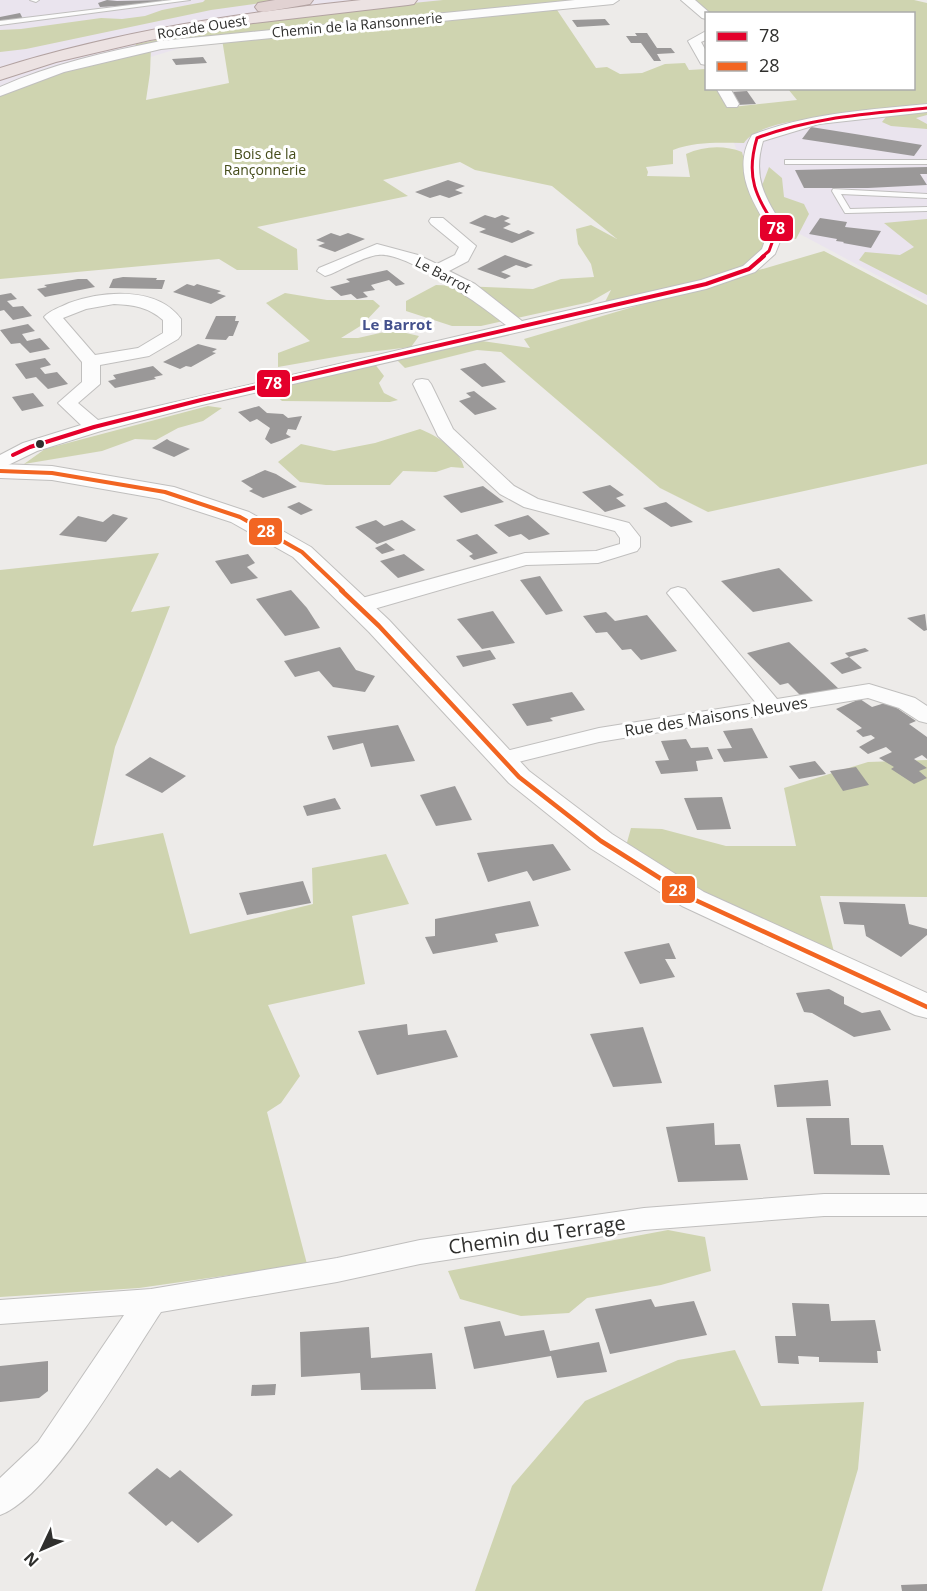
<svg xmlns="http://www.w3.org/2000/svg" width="927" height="1591" viewBox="0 0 927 1591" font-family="'Open Sans',sans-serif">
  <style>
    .commercial { fill: #eae4ee }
    .green { fill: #cfd4b0; fill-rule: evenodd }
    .building { fill: #9a9898 }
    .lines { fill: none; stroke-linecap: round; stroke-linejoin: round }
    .service-casing { stroke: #c0bfbe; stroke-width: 2 }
    .minor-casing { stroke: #c0bfbe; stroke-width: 2 }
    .tertiary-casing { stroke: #c0bfbe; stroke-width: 2 }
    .primary-casing { stroke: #b2a2a1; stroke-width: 2 }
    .motorway-casing { stroke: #b2a2a1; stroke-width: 2 }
    .service { fill: #fcfcfc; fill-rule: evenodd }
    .minor { fill: #fcfcfc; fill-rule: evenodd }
    .tertiary { fill: #fcfcfc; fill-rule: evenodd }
    .primary { fill: #ece2e2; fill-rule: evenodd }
    .motorway { fill: #e1d2d2; fill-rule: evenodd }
    .bus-1-far1-casing { stroke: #fff; stroke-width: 6 }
    .bus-1-casing { stroke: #fff; stroke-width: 8 }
    .bus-2-far1-casing { stroke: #fff; stroke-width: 8 }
    .bus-2-casing { stroke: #fff; stroke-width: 9 }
    .bus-1-far1 { stroke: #e4002b; stroke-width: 3 }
    .bus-1 { stroke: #e4002b; stroke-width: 4 }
    .bus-2-far1 { stroke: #f26522; stroke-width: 4 }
    .bus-2 { stroke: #f26522; stroke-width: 4.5 }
    .bus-dot { fill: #2f2f2d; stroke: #fff; stroke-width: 2 }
    .labels { text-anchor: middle; stroke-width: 6; stroke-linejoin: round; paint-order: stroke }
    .far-street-label { font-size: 14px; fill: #2f2f2d; stroke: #fff }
    .far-park-label { font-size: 14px; fill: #454c1a; stroke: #fff }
    .far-neighbourhood-label { font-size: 15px; font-weight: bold; fill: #44518d; stroke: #fff }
    .street-label { font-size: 16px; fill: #2f2f2d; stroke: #fff }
    .near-street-label { font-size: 20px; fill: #2f2f2d; stroke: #fff }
    .line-badge { stroke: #fff; stroke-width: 2 }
    .badge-label { font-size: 16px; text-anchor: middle; font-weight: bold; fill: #fff }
  </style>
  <rect width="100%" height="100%" fill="#edebe9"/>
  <!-- commercial -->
  <g class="commercial">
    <path d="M0,0h511l-304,40 -207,62z"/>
    <path d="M927,95v207l-157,-84 -15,-26 -29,-67z"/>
  </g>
  <!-- green -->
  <g class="green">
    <path d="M205,0h77l-71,10 -185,39 -26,3v-22l21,-1 80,-11 21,1 23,-3 17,-6 41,-8z"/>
    <path d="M443,0h170l-58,7 41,61 11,-1 13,7 22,-1 23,-9 20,-1 4,7 17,-1v19l15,1 11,18 65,-7 -9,-11 126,-1v-74l-208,1 -19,-15h227l13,3v112l-11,3 11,6v5l-36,-3 -9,-4 4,-5 18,-3c-33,0 -142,0 -160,29 -25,0 -47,-2 -71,7v14l-27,3 2,5 -1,4 43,1 -4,-23c18,-8 38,-9 56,-2l11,40 10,-9 6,-16 13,11 2,19 20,7 5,10 -13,25 -22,-1 -5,19 -44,19 -122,30 8,-16 -21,12 -109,24h-29l-46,-15v-10l30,-16 97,4 28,-10 33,-2 -3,-13 -13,-20 -2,-15 15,-4 26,14 -65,-53 -77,-16 -15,-8 -77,18 25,16 -151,31 40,22 1,21h-61l-18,-11 -219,20v-187l135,-45 1,-3c101,-22 205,-34 307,-44zM222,39l7,44 -83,17 4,-27 1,-26z"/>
    <path d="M927,219v76l-68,-35 6,-8 35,3 14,-8 -30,-24z"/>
    <path d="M824,251l103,54v159l-219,48 -48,-24 -159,-136 -24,-2 -72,18 -13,-13 76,-16 62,9 -6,-9z"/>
    <path d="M285,293l42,7h46l7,6 -18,19 -21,13h17l35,-8 26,6 -8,11 -59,7 -74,13v-14l32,-12 -44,-38z"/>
    <path d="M371,359l13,17 -5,7 5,10 14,7 -8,2 -108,-1 -18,-16z"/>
    <path d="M208,406l14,2 -19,13 -25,7 -22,12 -21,-1 -33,12 -78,13 21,-15z"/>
    <path d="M420,429c15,6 41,21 44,39l-13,-1 -15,5 -33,-1 -13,14h-64l-26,-3 -22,-20 23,-18 33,7 41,-8z"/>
    <path d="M159,553l-28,59 39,-6 -55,141 -22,99 70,-13 27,101 123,-30 -1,-36 74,-14 23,50 -57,12 13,68 -97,21 32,71 -19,27 -14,9 40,152 -168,24 -139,9v-727z"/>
    <path d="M927,760v137l-107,-1 14,56 -119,-52 -89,-54 5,-18 31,1 64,17h70l-12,-58 84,-26z"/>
    <path d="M668,1230l37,7 6,34 -50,14 -74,13 -18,15 -48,3 -61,-17 -12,-28z"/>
    <path d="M735,1350l26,56 103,-4 -6,67 -36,122h-347l37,-105 73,-85 93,-41z"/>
  </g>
  <!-- building -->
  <g class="building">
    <path d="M107,0l10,1 46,-1 -8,4 -55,3 -2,-4z"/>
    <path d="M20,13l3,6 -23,2v-4z"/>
    <path d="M605,19l5,6 -33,2 -5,-7z"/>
    <path d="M635,33h12l10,15h14l4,5 -18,1 4,7h-7l-13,-18h-10l-5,-7h11z"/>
    <path d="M203,57l4,6 -31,2 -4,-6z"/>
    <path d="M747,91l9,13 -19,1 -8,-13z"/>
    <path d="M811,127l44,7 67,11 -8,11 -112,-17z"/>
    <path d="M927,167v7h-7l7,11 -59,3h-64l-9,-18z"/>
    <path d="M448,180l17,6 -10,4 8,3 -14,5 -9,-3 -10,3 -15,-6z"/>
    <path d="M485,215l10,3 7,-3 8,3 -6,3 7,3 -8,4 16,6 9,-4 7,3 -23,10 -33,-11 7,-3 -17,-6z"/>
    <path d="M820,218l27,4 -2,5 36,4 -10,17 -28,-5 1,-1 -8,-1 1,-2 -28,-5z"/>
    <path d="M331,233l9,3 8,-3 17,6 -30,13 -17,-6 7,-3 -9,-3z"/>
    <path d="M505,255l28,10 -7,3 -10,-3 -15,7 10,4 -6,3 -28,-10z"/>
    <path d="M387,270l18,14 -9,2 -7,-6 -18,5 4,5 -12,2 5,5 -11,2 -6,-5 -10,2 -11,-9 20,-5 -4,-3z"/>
    <path d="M123,277l34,1 -1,2h9l-3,9 -53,-1 4,-9z"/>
    <path d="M78,279h9l8,8 -50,10 -8,-8 10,-2 -3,-2z"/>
    <path d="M187,284l7,2 3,-2 24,7 -4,2 9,3 -15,8 -38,-12z"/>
    <path d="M11,293l6,6 -10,2 6,6 10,-1 9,10 -19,4 -9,-10 -4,1v-16z"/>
    <path d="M216,316h20l-1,5h4l-6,15h-4l-3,4 -21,-1z"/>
    <path d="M28,324l7,7 -13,3 5,7 13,-3 10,11 -20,4 -10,-10 -9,1 -11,-14z"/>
    <path d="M198,344l19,5 -5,3 4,1 -25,14 -5,-1 -6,3 -17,-7z"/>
    <path d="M45,358l6,7 -11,3 5,6 12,-2 11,12 -20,5 -12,-12 -10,2 -11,-15z"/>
    <path d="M485,363l21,19 -24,5 -22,-18z"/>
    <path d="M153,366l10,9 -9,2 2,2 -41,9 -7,-7 8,-2 -3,-4z"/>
    <path d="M474,391l23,18 -22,6 -16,-14 12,-4 -5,-4z"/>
    <path d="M33,393l11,13 -22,5 -10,-14z"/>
    <path d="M259,406l8,7 16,1 5,4 14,-2 -6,14 -8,-1 -2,5 5,3 -20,7 -6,-5 5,-11 -13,-9 -7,3 -12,-10z"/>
    <path d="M167,439l3,2 20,8 -16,8 -22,-9z"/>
    <path d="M265,470l11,4 21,13 -34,11 -14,-7 4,-2 -12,-8z"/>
    <path d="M610,485l14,10 -8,3 10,8 -21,6 -23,-20z"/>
    <path d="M483,486l21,16 -43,11 -18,-17z"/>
    <path d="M299,502l14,8 -12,5 -14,-8z"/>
    <path d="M666,502l27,20 -22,5 -28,-19z"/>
    <path d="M113,514l15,4 -22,24 -47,-7 19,-19 25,6z"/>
    <path d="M528,515l22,19 -21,6 -8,-6 -12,3 -15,-12z"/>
    <path d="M376,520l8,6 18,-6 14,10 -39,14 -22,-17z"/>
    <path d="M477,534l21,19 -24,7 -5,-4 4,-2 -17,-14z"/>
    <path d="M386,543l9,7 -13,4 -7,-6z"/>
    <path d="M248,554l7,9 -8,4 11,11 -27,6 -16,-23z"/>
    <path d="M404,554l21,16 -27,8 -18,-17z"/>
    <path d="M779,568l34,33 -60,11 -32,-31z"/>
    <path d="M540,576l23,35 -17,4 -26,-35z"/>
    <path d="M291,590l16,18 13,20 -35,8 -29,-37z"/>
    <path d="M493,611l22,32 -33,6 -25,-30z"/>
    <path d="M606,612l9,9 32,-6 30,36 -36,9 -10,-11 -9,1 -15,-18 -11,1 -13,-17z"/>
    <path d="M925,614l2,16 -3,1 -17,-13z"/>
    <path d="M789,642l50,47 -36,9 -15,-15 -8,2 -33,-32z"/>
    <path d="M340,647l16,23 19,6 -10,16 -32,-5 -14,-16 -24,6 -11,-16z"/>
    <path d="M865,648l4,3 -20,6 -4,-4z"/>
    <path d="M490,650l6,9 -33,8 -7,-11z"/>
    <path d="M849,657l13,11 -20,6 -12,-11z"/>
    <path d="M572,692l13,18 -35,8 3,3 -26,5 -15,-22z"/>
    <path d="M860,699l12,8 16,-5 28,19 -7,3 18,13v22l-5,-4 -8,4 13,9 -8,3 8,7 -13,6 -23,-15 3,-2 -15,-9 13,-6 -6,-5 -18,7 -9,-7 16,-9 -4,-3 -8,2 -7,-6 6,-3 -26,-19z"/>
    <path d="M398,725l17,36 -44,6 -8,-24 -30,7 -6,-14z"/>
    <path d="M752,728l16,30 -44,4 -7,-13 15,-1 -9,-17z"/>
    <path d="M686,739l5,9 17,-1 5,12 -17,2 2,10 -37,3 -6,-13 14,-1 -8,-19z"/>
    <path d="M150,757l36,19 -24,17 -37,-18z"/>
    <path d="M815,761l11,13 -27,5 -10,-13z"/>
    <path d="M856,767l13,18 -26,6 -13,-20z"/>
    <path d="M455,786l17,34 -36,6 -16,-31z"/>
    <path d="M722,797l9,32 -34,1 -13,-32z"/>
    <path d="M335,798l6,11 -34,7 -4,-10z"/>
    <path d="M553,844l18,26 -38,11 -6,-10 -39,11 -11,-29z"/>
    <path d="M303,881l8,22 -64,12 -8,-22z"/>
    <path d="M530,901l9,25 -44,8 3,8 -65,12 -8,-17 10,-1v-17z"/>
    <path d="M839,902l66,2 4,20 18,5v6l-26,22 -35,-21 -2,-11 -20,-1z"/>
    <path d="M669,943l7,16h-11l10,18 -35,7 -16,-32z"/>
    <path d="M829,989l15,8v7l18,9 18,-3 11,20 -37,7 -42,-24 -8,-1 -8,-19z"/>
    <path d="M407,1024l1,11 38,-5 12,27 -81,18 -19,-44z"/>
    <path d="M643,1027l19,56 -49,4 -23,-53z"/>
    <path d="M828,1080l3,26 -54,1 -3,-22z"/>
    <path d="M806,1118h43l2,27h32l7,30 -76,-1z"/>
    <path d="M714,1123l1,22 25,-1 8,36 -70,2 -12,-55z"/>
    <path d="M651,1299l4,8 39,-6 13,34 -97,19 -15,-45z"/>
    <path d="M792,1303l37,1 2,17 44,-1 6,31h-4l1,12 -59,-1v-5l-21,-1 1,8 -21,-1 -3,-27h21z"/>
    <path d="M500,1321l5,15 39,-6 6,21 49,-9 8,30 -50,6 -6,-22 -77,13 -10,-42z"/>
    <path d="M369,1327l2,31 61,-5 4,36 -75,1 -1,-17 -59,4 -1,-45z"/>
    <path d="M48,1361v30l-9,7 -39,4v-36z"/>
    <path d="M276,1384l-1,11 -24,1 1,-11z"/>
    <path d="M157,1468l13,10 10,-8 53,45 -35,28 -26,-22 -6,5 -38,-33z"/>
    <path d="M927,1584v7h-25l-1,-6z"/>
  </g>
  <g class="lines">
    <!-- service casing -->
    <g class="service-casing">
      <g id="service">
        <path d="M30,0h9l-3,2z"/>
        <path d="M172,0h18l-190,25v-4z"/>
        <rect x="785" y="160" width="142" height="4"/>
        <path d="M833,189l94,5v4l-86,-4 9,15 77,-2v4l-79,2h-3l-13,-22z"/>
      </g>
    </g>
    <!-- minor casing -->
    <g class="minor-casing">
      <g id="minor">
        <path d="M575,0h44l-6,4 -452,45 -97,23 -64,24v-9c52,-23 106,-35 161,-46z"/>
        <path d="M681,0h14l16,14h-5v5l-4,-1z"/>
        <path d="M706,31v9l-5,2 5,9v14l-5,-1 -13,-23z"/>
        <path d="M716,88h14l9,16 -2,3h-10z"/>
        <path d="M927,104v8l-108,12 -56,17c-11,37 2,57 22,88l-10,25 -20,18 -49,17 -504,116 -101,26 -64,20 -37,18v-14l23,-12 58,-18 -23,-22 24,-21v-20l-38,-45c6,-7 17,-10 25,-14 34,-12 88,-17 112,16v16l-3,4 -29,17 -49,9v19l-22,19 20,17 408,-95c-24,-19 -99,-74 -128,-70 -13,1 -35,14 -47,19l-6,2 -8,-5 2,-3 58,-24 41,11 19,9 18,-9 4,-8 -28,-23 -2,-3 2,-3h12l33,28 -8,15 -19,10 26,13 47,37 179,-41 42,-14 19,-17 7,-20c-18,-29 -37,-61 -17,-94 56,-22 115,-25 175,-31zM114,304c20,1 34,3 49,16v13l-25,15 -43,7 -32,-37 23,-9z"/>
        <path d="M422,379l6,1 3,4 22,45 61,57 24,13 91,24 11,14v10l-3,4 -39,12 -72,2 -159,46 -8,1 -8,-1 -3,-5 3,-5 174,-48 71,-2 24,-7v-6l-5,-7 -91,-24 -24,-13 -62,-58 -25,-52 3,-4z"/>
        <path d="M678,587l7,2 92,110 92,-15 46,14 12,8v17l-8,-2 -20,-13 -31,-10 -269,44 -97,24 -8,-2 -4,-5 4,-5 105,-26 157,-25 -89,-110 4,-4z"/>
        <path d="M824,1194h103v22h-103l-180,14 -224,34 -83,18 -176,30c-33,49 -109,184 -161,203v-37l38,-36 86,-127 -124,9v-24l151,-11 186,-31 83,-18 224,-32z"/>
      </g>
    </g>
    <!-- tertiary casing -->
    <g class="tertiary-casing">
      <path id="tertiary" d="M0,464l52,2 122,21 75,25 62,35 78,73 140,151 83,63 92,58 223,101v25l-12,-3 -233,-109 -92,-58 -81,-65 -140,-151 -76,-75 -62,-35 -71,-23 -108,-19 -52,-2z"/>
    </g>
    <!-- primary casing -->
    <g class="primary-casing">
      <path id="primary" d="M361,0h56l-3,4 -6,1 -155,18 -103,17 -94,22 -56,18v-12c118,-37 238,-55 361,-68z"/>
    </g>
    <!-- motorway casing -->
    <g class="motorway-casing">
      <path id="motorway" d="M275,0h38l-3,4 -46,8 -6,-1 -3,-4 3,-4z"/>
    </g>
    <!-- service -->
    <use href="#service" class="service"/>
    <!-- minor -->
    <use href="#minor" class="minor"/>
    <!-- tertiary -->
    <use href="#tertiary" class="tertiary"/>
    <!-- primary -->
    <use href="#primary" class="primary"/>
    <!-- motorway -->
    <use href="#motorway" class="motorway"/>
    <!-- bus-1-far1 casing -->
    <g class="bus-1-far1-casing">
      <path id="bus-1-far1" d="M762,257l7,-6 8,-22c-21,-33 -32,-51 -20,-91 55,-21 112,-24 170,-30"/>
    </g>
    <!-- bus-1 casing -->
    <g class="bus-1-casing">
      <path id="bus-1" d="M13,455l17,-8 64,-20 107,-27 505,-116 43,-15 15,-13"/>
    </g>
    <!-- bus-2-far1 casing -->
    <g class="bus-2-far1-casing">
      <path id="bus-2-far1" d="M0,471l52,2 113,19 75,25 62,35 41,39"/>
    </g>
    <!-- bus-2 casing -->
    <g class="bus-2-casing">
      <path id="bus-2" d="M341,590l38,36 140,151 82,64 92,58 234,108"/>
    </g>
    <!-- bus-1-far1 -->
    <use href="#bus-1-far1" class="bus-1-far1"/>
    <!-- bus-1 -->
    <use href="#bus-1" class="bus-1"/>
    <!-- bus-2-far1 -->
    <use href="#bus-2-far1" class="bus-2-far1"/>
    <!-- bus-2 -->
    <use href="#bus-2" class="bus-2"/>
  </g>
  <!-- markers -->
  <circle class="bus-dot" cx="40" cy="444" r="5"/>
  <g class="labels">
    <!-- far-street labels -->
    <g class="far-street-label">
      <text transform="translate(357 25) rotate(-5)" y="5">Chemin de la Ransonnerie</text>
      <text transform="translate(202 27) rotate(-9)" y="5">Rocade Ouest</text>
      <text transform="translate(443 275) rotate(28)" y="5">Le Barrot</text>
    </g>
    <!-- far-park labels -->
    <g class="far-park-label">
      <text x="265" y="159">Bois de la<tspan x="265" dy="16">Rançonnerie</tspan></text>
    </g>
    <!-- far-neighbourhood labels -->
    <g class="far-neighbourhood-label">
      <text x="397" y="330">Le Barrot</text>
    </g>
    <!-- street labels -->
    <g class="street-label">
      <text transform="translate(716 716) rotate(-9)" y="6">Rue des Maisons Neuves</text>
    </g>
    <!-- near-street labels -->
    <g class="near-street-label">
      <text transform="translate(537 1235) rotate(-8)" y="7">Chemin du Terrage</text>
    </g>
  </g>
  <g class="line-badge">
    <rect x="759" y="214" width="35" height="28" rx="6" fill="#e4002b"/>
    <rect x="256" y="369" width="35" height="29" rx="6" fill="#e4002b"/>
    <rect x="248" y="517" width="35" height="29" rx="6" fill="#f26522"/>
    <rect x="661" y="875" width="35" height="29" rx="6" fill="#f26522"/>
  </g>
  <g class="badge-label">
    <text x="776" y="234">78</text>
    <text x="273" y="389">78</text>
    <text x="266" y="537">28</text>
    <text x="678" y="896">28</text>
  </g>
  <!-- legend -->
  <rect x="705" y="12" width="210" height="78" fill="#ffffff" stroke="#acacab" stroke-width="1.5"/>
  <rect x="717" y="32" width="30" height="9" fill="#e4002b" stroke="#acacab" stroke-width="1.5"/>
  <text x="759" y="42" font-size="18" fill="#2f2f2d">78</text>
  <rect x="717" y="62" width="30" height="9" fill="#f26522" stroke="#acacab" stroke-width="1.5"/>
  <text x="759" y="72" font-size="18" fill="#2f2f2d">28</text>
  <!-- north arrow -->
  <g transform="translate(42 1549) rotate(226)" stroke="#ffffff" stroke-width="4.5" paint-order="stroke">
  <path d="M0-4.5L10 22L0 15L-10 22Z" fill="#2f2f2d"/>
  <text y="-9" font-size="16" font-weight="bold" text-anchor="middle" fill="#2f2f2d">N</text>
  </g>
</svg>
